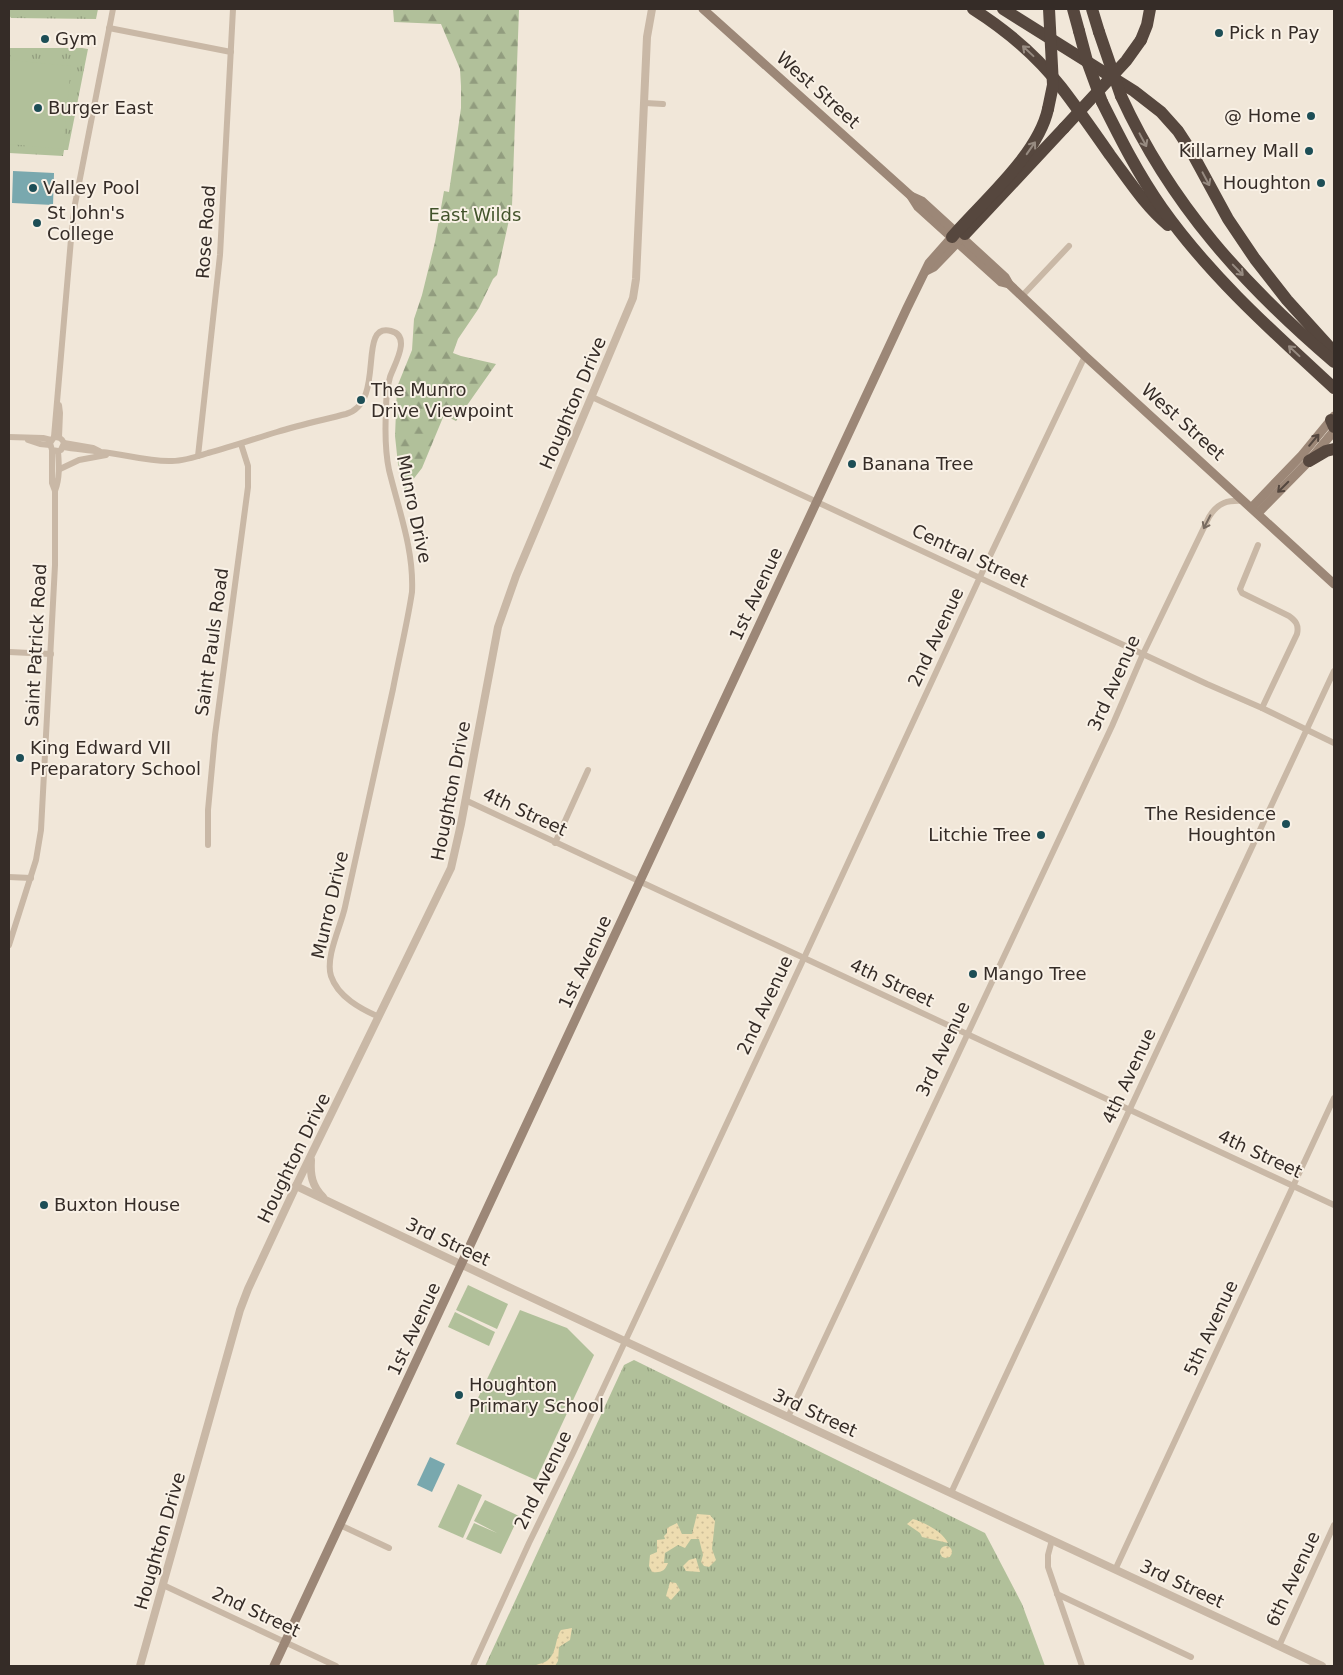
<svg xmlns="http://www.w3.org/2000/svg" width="1343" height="1675" viewBox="0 0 1343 1675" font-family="'DejaVu Sans',sans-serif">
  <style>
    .grass { fill: url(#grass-tufts) }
    .forest { fill: url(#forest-firs) }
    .sand { fill: url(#sand-dots) }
    .pitch { fill: #b1c09a }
    .water { fill: #79a8ae }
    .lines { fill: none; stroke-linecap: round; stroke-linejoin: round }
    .minor { stroke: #c9b8a6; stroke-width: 6 }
    .tertiary { stroke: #c9b8a6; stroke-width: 8 }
    .secondary { stroke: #9c8777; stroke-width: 9 }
    .motorway { stroke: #56473e; stroke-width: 12 }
    .motorway-bridge { stroke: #56473e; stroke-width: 12 }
    .oneway { stroke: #978b81 }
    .oneway2 { stroke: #54473f }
    .oneway3 { stroke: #786b60 }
    .poi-dot { fill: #1d4e56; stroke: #f9f1e6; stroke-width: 2 }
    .labels { text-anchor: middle; stroke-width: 4; stroke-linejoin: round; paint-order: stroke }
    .poi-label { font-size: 18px; fill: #352c27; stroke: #f9f1e6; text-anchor: start }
    .street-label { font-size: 18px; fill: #352c27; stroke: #f9f1e6 }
    .park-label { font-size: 18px; fill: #42532b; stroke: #f9f1e6 }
  </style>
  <defs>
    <pattern id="grass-tufts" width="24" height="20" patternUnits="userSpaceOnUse" patternTransform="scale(1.25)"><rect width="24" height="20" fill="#b1c09a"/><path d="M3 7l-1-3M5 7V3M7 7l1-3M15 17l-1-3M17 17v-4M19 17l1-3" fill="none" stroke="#919c7e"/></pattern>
    <pattern id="forest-firs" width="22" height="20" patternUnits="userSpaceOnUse" patternTransform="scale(1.25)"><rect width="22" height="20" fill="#b1c09a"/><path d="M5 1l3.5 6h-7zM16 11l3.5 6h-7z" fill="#919c7e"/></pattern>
    <pattern id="sand-dots" width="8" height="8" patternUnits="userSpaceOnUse" patternTransform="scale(1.25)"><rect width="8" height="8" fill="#eddcb0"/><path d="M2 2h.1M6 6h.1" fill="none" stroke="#ccbd97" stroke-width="1.8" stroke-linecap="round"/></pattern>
  </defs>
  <rect width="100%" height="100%" fill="#f1e7d9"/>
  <!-- grass -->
  <g class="grass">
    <path d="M9,9h89l-2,10 -85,-1 -2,-3z"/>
    <path d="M9,48h73l6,1 -20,101h-4l-1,6 -54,-3z"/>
    <path d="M634,1360l351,173 37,71 23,62h-560l139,-301z"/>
  </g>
  <!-- forest -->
  <path class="forest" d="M393,9h126l-7,197 -15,69 -4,4 -14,29 -21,31 -5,14 8,3 35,8 -40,57 -12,-6 -22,53 -17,22 -7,-26 -3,-28 2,-49 15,-37 2,-31 8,-24 13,-53 9,-51 5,1 12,-84v-22l-1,-17 -19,-45 -47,-2z"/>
  <!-- sand -->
  <g class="sand">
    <path d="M697,1514l13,1 5,6 -3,28 4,11 -7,7 -5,-1 -3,-4 2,-7 -4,-16h-8l-6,9 -7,-3 -13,8 -1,10h4c-3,8 -7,10 -16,9l-3,-6 1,-11 7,-3v-12l8,-1 -1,-3 3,-3v-5l10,-5 5,11h10z"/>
    <path d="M913,1519c12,4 29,12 35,24l-26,-6 -2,-4 -13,-9z"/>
    <circle cx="946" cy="1552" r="6"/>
    <path d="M696,1558l4,14 -14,-1 -3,-5 6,-6z"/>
    <path d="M670,1582l6,1 4,7 -9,10 -5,-4z"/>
    <path d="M572,1628l-2,12 -11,7 -1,14 -3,5h-21c3,-2 11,-3 14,-6 9,-7 7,-22 13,-30z"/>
  </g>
  <!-- pitch -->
  <g class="pitch">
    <path d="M10,60l61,6 -8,83 -54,-5z"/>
    <path d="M468,1285l40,19 -11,25 -41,-19z"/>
    <path d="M520,1310l47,18 27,27 -58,125 -80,-36z"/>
    <path d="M455,1312l40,20 -6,14 -41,-19z"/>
    <path d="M458,1484l24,11 -19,43 -25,-11z"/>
    <path d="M485,1500l34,16 -18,38 -35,-15 8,-16 23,10 -23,-12z"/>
  </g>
  <!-- water -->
  <g class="water">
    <path d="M13,171l41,2 -1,32 -41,-2z"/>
    <path d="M430,1457l15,7 -13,28 -15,-7z"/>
  </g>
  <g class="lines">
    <!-- minor -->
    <g class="minor">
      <path d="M109,28l122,24"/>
      <path d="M645,103l18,1"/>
      <path d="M1022,296l47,-50"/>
      <path d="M592,397l615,287 55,24 72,35"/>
      <path d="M9,437l34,1 8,2"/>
      <path d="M54,437l17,-198 4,-35 38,-195"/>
      <path d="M59,437l1,-24 -1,-8"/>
      <path d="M28,440l12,4 10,1"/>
      <path d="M64,443l29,5 6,3"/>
      <path d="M63,447c13,2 25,3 38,5 24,2 46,10 71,9 12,0 24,-4 36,-8 23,-6 46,-14 69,-21 23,-7 46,-12 69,-18 41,-12 10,-92 45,-83 21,5 3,34 -1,46 -3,11 -4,22 -4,33 -1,20 -1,41 3,60 10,41 25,80 23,122 -5,33 -13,65 -19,97 -16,72 -32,145 -48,218 -4,19 -20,50 -14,69 7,21 30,33 48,41"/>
      <path d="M198,456l22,-201 13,-246"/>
      <path d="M60,469l19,-9 27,-5"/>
      <path d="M55,491c5,-13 4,-26 3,-40"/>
      <path d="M1258,545l-18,44 2,4 47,23c7,5 10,9 8,18l-35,74"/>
      <path d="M9,652l42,2"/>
      <path d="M465,800l869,405"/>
      <path d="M555,843l33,-73"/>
      <path d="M208,845v-35l7,-75 33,-248v-21l-7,-22"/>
      <path d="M9,877l22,1"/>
      <path d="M9,945l27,-85 5,-30 14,-265v-74l-3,-8v-33l-2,-7 4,-6c5,0 8,1 10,6l-3,7 -3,1 -6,-1"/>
      <path d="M788,1417l324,-691 31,-72 66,-137c9,-15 19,-17 35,-16"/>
      <path d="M951,1493l383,-822"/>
      <path d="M340,1525l49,23"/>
      <path d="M1052,1540l-4,15v12l34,99"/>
      <path d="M1115,1570l219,-472"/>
      <path d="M163,1585l173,81"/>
      <path d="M1057,1594l134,63"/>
      <path d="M1279,1646l55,-121"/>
      <path d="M473,1666l56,-123 44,-90 231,-495 176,-381 105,-221"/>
    </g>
    <!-- tertiary -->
    <g class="tertiary">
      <path d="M311,1160c-1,15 1,26 12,37"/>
      <path d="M296,1186l217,103 809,377"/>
      <path d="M140,1666l100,-356 8,-21 48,-103 155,-318 10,-44 37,-197 18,-51 117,-278 3,-19 11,-242 5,-28"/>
    </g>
    <!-- secondary -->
    <g class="secondary">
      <path d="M703,9l208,187 7,11 83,75 8,2"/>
      <path d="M911,196l11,5 83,76 4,7 76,72 249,228"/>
      <path d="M926,271l8,-4 24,-25"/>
      <path d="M1252,507l50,-52 32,-39"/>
      <path d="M1258,513l51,-52 25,-30"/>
      <path d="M274,1666l633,-1358 22,-45 23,-26"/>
    </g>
    <!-- motorway -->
    <g class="motorway">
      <path d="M973,9c33,21 64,47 88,78 17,22 33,45 49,68 18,24 35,51 58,70"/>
      <path d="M1003,9l131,82 27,21 17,19 13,20 37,68 27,40 32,41 47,52"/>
      <path d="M1073,9l6,22"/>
      <path d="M1092,9l7,23"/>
      <path d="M1141,40l6,-15 3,-16"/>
      <path d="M1121,96c50,109 123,189 213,266"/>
      <path d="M1102,102c18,36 36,72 60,106 48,68 111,124 172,180"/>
      <path d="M965,234l99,-106"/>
      <path d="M952,237c31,-36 86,-82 96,-128"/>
      <path d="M1331,420l3,7"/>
      <path d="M1309,461l17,-10 8,-2"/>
    </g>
    <!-- motorway-bridge -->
    <g class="motorway-bridge">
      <path d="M1079,31l8,30 15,41"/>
      <path d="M1099,32l22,64"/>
      <path d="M1048,109l5,-24 -4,-76"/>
      <path d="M1064,128l62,-67 15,-21"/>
    </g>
  </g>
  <!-- one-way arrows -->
  <defs><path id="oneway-shaft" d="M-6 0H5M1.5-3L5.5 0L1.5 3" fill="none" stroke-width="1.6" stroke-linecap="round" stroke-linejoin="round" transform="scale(1.25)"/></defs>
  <g class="oneway">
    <use href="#oneway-shaft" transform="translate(1028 51) rotate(-137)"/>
    <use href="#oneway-shaft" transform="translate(1143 140) rotate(62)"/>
    <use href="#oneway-shaft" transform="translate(1031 148) rotate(-55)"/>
    <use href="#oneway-shaft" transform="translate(1206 179) rotate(62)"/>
    <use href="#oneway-shaft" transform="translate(1238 270) rotate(46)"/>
    <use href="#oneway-shaft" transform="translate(1294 351) rotate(-137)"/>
  </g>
  <g class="oneway2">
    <use href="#oneway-shaft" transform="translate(1314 440) rotate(-50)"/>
    <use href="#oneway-shaft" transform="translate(1283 487) rotate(135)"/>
  </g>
  <use class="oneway3" href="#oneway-shaft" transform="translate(1207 522) rotate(117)"/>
  <!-- markers -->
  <g class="poi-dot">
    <circle cx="1219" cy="33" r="5"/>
    <circle cx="45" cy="39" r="5"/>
    <circle cx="38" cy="108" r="5"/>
    <circle cx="1311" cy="116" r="5"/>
    <circle cx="1309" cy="151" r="5"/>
    <circle cx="1321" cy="183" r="5"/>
    <circle cx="33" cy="188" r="5"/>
    <circle cx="37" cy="223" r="5"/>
    <circle cx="361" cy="400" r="5"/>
    <circle cx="852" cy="464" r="5"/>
    <circle cx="20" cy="758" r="5"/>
    <circle cx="1286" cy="824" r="5"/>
    <circle cx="1041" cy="835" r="5"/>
    <circle cx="973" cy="974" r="5"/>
    <circle cx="44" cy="1205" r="5"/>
    <circle cx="459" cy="1395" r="5"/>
  </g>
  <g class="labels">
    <!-- poi labels -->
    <g class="poi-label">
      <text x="1229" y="39">Pick n Pay</text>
      <text x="55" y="45">Gym</text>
      <text x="48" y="114">Burger East</text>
      <text x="1301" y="122" text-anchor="end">@ Home</text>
      <text x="1299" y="157" text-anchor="end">Killarney Mall</text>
      <text x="1311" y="189" text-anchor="end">Houghton</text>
      <text x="43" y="194">Valley Pool</text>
      <text x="47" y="219">St John's<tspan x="47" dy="21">College</tspan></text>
      <text x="371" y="396">The Munro<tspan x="371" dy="21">Drive Viewpoint</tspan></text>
      <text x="862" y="470">Banana Tree</text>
      <text x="30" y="754">King Edward VII<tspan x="30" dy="21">Preparatory School</tspan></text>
      <text x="1276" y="820" text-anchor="end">The Residence<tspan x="1276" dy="21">Houghton</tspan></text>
      <text x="1031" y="841" text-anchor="end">Litchie Tree</text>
      <text x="983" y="980">Mango Tree</text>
      <text x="54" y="1211">Buxton House</text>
      <text x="469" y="1391">Houghton<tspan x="469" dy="21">Primary School</tspan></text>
    </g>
    <!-- street labels -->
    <g class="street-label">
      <text transform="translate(818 90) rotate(42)" y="6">West Street</text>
      <text transform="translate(206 232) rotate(-86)" y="6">Rose Road</text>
      <text transform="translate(573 403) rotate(-67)" y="6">Houghton Drive</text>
      <text transform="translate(1183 422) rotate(42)" y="6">West Street</text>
      <text transform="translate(414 509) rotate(78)" y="6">Munro Drive</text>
      <text transform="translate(970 556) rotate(25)" y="6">Central Street</text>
      <text transform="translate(756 594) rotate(-65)" y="6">1st Avenue</text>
      <text transform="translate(936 637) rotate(-65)" y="6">2nd Avenue</text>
      <text transform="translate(212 642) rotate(-82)" y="6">Saint Pauls Road</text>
      <text transform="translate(36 645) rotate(-87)" y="6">Saint Patrick Road</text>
      <text transform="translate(1114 683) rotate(-66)" y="6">3rd Avenue</text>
      <text transform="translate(451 791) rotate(-79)" y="6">Houghton Drive</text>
      <text transform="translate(525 812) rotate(25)" y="6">4th Street</text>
      <text transform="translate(330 905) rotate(-77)" y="6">Munro Drive</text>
      <text transform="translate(585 962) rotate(-65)" y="6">1st Avenue</text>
      <text transform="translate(892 983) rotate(25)" y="6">4th Street</text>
      <text transform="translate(765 1005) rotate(-65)" y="6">2nd Avenue</text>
      <text transform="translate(943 1049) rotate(-65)" y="6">3rd Avenue</text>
      <text transform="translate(1129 1076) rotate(-65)" y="6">4th Avenue</text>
      <text transform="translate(1260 1154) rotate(25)" y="6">4th Street</text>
      <text transform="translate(294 1158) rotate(-64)" y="6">Houghton Drive</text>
      <text transform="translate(448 1242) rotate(25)" y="6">3rd Street</text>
      <text transform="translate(1211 1328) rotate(-65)" y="6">5th Avenue</text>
      <text transform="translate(414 1329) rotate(-65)" y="6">1st Avenue</text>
      <text transform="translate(815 1413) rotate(25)" y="6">3rd Street</text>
      <text transform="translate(543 1480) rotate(-64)" y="6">2nd Avenue</text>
      <text transform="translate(160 1541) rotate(-74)" y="6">Houghton Drive</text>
      <text transform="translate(1293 1579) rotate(-65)" y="6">6th Avenue</text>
      <text transform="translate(1182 1584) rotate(25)" y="6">3rd Street</text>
      <text transform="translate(256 1612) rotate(25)" y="6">2nd Street</text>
    </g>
    <!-- park labels -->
    <g class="park-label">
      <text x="475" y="221">East Wilds</text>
    </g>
  </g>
  <!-- border -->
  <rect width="1343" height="1675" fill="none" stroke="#352c27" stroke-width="20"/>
</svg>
